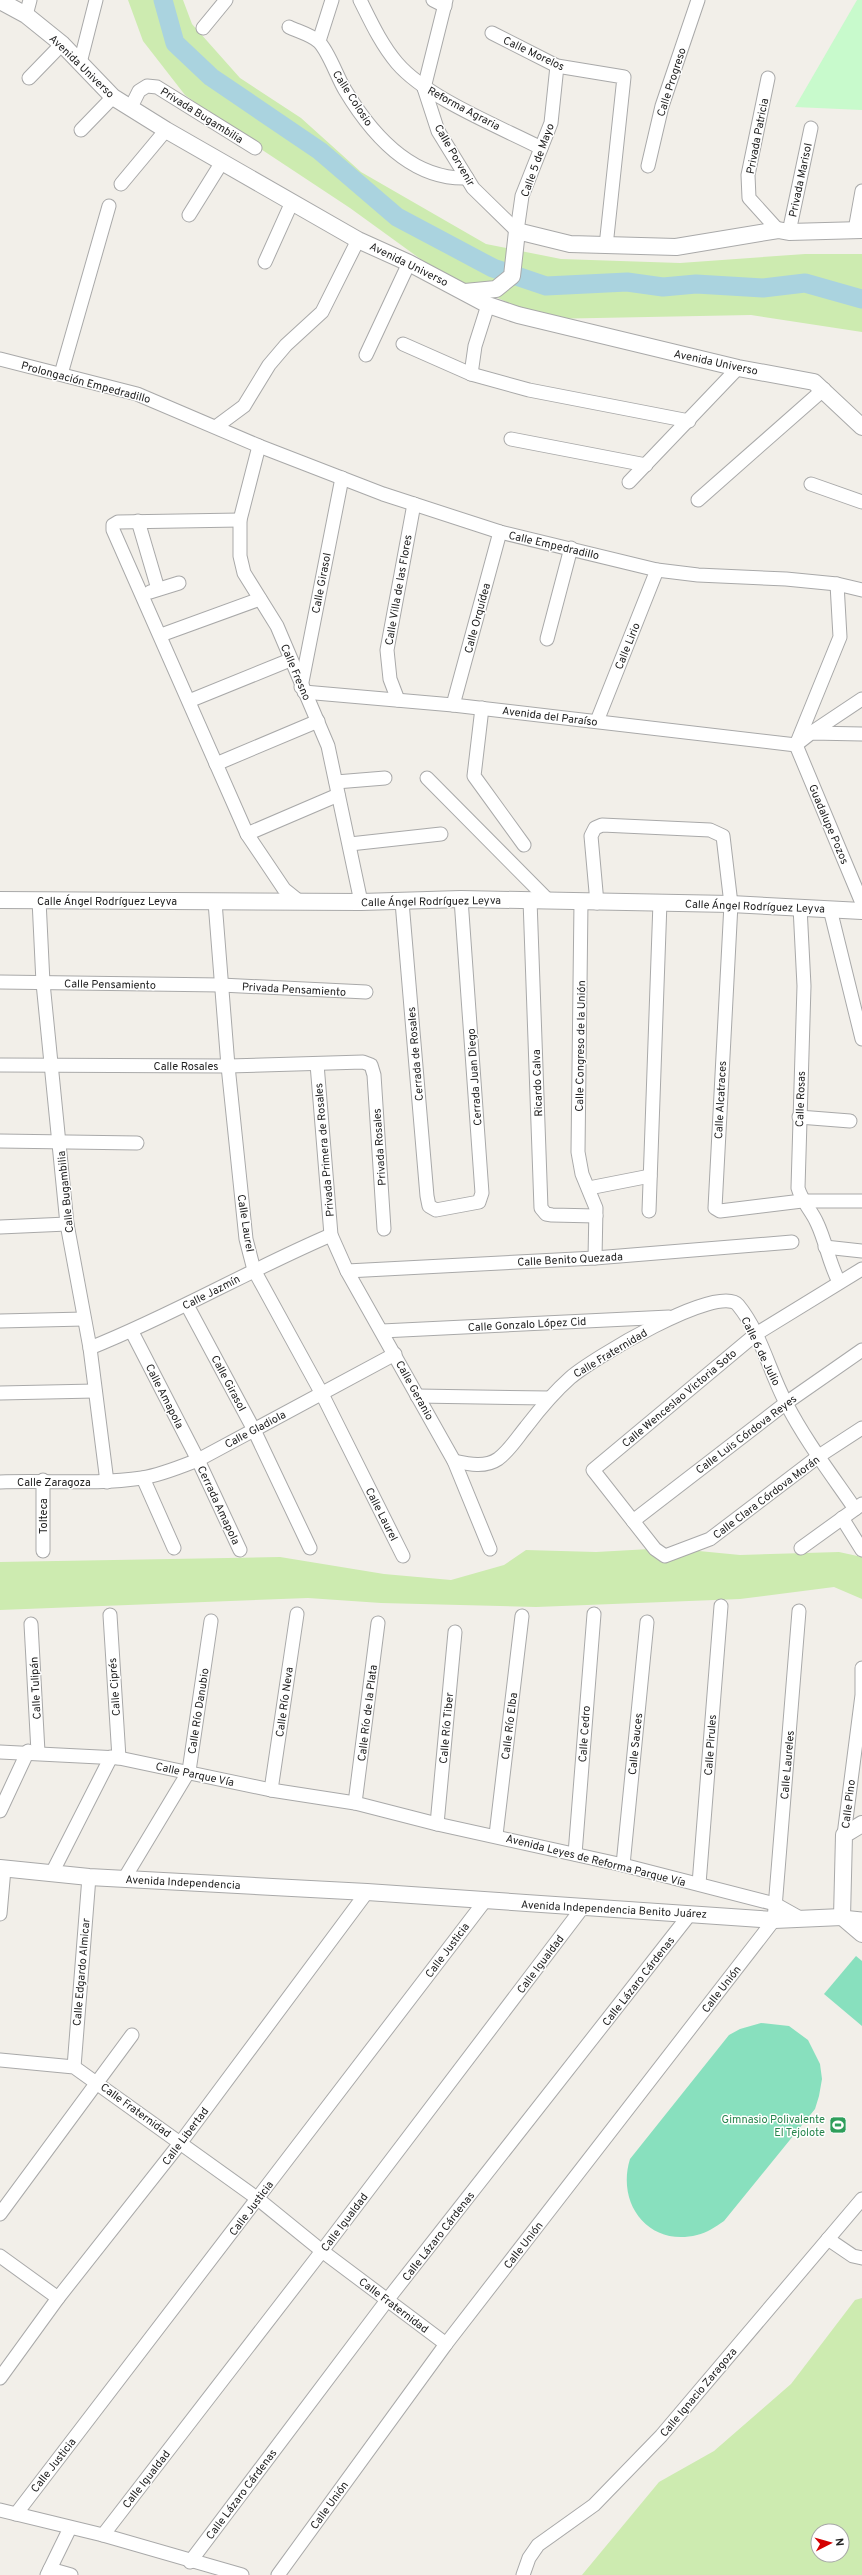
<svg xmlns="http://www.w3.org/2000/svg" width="862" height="2575" viewBox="0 0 862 2575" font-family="Overpass,sans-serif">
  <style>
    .grass { fill: #cdebb0; fill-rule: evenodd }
    .park { fill: #c8facc }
    .pitch { fill: #88e0be }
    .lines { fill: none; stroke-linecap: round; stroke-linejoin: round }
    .river { stroke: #aad3df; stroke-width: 19 }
    .minor-casing { stroke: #a9a9a9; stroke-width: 15 }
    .tertiary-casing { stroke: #a9a9a9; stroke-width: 18 }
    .minor { stroke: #fff; stroke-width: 13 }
    .tertiary { stroke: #fff; stroke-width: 16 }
    .labels { text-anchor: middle; stroke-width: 3; stroke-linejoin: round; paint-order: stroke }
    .street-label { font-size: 11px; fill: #222; stroke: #fff }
    .leisure-label { font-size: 11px; fill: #27864d; stroke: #fff; text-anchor: end }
  </style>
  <rect width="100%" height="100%" fill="#f2efe9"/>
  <!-- grass -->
  <g class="grass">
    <path d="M128,0h55l9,24 48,54 61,40 60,54 125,72 75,15 119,4 125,-9h57v78l-111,-17 -206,4 -108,-48 -87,-63 -109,-72 -56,-41 -42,-54z"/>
    <path d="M668,1548l72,7 99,-3 23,5v42l-28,-12 -94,12 -204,8 -155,-4 -73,-5 -308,12v-48l280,-5 104,17 67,6 53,-15 22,-15 70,2z"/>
    <path d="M862,2298v277h-280l77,-93 55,-31 77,-67 64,-84zM818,2531h24v24h-24z"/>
  </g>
  <!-- park -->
  <path class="park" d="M857,0h5v110l-67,-3z"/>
  <!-- pitch -->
  <g class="pitch">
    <path d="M856,1956l6,5v65l-38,-32z"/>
    <path d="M761,2023l28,3 19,14 12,24 2,15 -3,17 -4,13 -91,112c-9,6 -17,12 -27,14 -48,12 -81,-31 -67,-76l99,-124 11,-6z"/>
  </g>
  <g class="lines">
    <!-- river -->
    <path class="river" d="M163,0l12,43 36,34 109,74 77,66 96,51 53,18 81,-4 36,5 33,-3 67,4 42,-5 57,16"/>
    <!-- minor casing -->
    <g class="minor-casing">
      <g id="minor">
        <path d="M360,0c11,22 21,44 37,63 30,35 101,63 144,85"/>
        <path d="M433,0l12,6"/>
        <path d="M26,15l4,-15"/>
        <path d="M289,27c8,4 23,8 30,15 10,10 18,35 26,48 27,45 66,90 122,88"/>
        <path d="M203,28l23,-28"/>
        <path d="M492,33l65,33 67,11 -18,169"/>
        <path d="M319,41l13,-41"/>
        <path d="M80,63l16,-63"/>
        <path d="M29,78l33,-34"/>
        <path d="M768,78l-20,97 1,23 29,32"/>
        <path d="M424,88l14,43 35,57 44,43"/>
        <path d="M424,88l22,-88"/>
        <path d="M131,107l8,-16 8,-5 10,1 98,61"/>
        <path d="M81,130l32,-33"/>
        <path d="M648,166l14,-60 36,-106"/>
        <path d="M121,184l45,-54"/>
        <path d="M189,215l33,-53"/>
        <path d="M855,230l7,-39"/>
        <path d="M517,231l5,-35 29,-73 6,-57"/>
        <path d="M789,232l22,-104"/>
        <path d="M265,262l27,-60"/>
        <path d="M403,344l68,30 58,16 160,31"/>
        <path d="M366,355l43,-92"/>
        <path d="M0,359l137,35 122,52 124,48 117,38 157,38 41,5 88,4 51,5 25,6"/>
        <path d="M61,374l48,-168"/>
        <path d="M471,374l4,-28 13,-41"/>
        <path d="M217,426l27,-20 25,-41 17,-20 36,-33 36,-72"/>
        <path d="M511,439l135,26"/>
        <path d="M259,446l-19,74v36l4,17 33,53 51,120 33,156"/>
        <path d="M629,482l109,-114"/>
        <path d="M811,484l51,18"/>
        <path d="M698,500l126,-111"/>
        <path d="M240,520l-122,2 -5,3v5l134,304 37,55 15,12"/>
        <path d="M138,521l20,68"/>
        <path d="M150,592l29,-9"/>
        <path d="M161,635l99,-36"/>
        <path d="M547,639l24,-91"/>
        <path d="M301,687l41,-209"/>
        <path d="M304,692l149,13 343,40"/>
        <path d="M398,700l-8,-21 -3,-29 27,-146"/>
        <path d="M189,701l101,-41"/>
        <path d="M453,705l47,-173"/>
        <path d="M482,708l-8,68 50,69"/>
        <path d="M597,721l60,-151"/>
        <path d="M811,733l51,-34"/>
        <path d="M797,744l14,-11 51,1"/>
        <path d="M796,745l66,158"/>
        <path d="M796,745l44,-108 -3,-53"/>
        <path d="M216,764l102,-43"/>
        <path d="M427,778l122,123"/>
        <path d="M336,782l49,-4"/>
        <path d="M247,834l91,-39"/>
        <path d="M350,844l91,-10"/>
        <path d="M39,900l4,83 24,241 23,124 17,134"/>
        <path d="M530,900l11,308 5,6 6,1 44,1"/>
        <path d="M215,902l13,164 18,173 8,31 68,124 81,162"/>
        <path d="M402,902l25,294 2,10 7,4 43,-8 3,-9 -21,-294"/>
        <path d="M581,902l-3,250 4,22 14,34 -1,50"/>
        <path d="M597,903l-6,-67 4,-8 7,-3 108,5 13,6 8,68 -16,304 5,3 82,-10h60"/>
        <path d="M800,907l4,79 -6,202c4,14 14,23 19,35 9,19 12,40 22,59"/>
        <path d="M830,909l32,130"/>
        <path d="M0,982l221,3 145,7"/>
        <path d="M317,1064l14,171 16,36 107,190 36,88"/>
        <path d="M0,1065l228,1 135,-4 8,3 3,10 10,154"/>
        <path d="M799,1117l51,4"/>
        <path d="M0,1141l137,2"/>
        <path d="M589,1188l61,-12"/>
        <path d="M649,1211l11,-309"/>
        <path d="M0,1227l67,-3"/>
        <path d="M825,1247l37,4"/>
        <path d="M862,1269l-106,65 -163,136 62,79 10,7 45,-17 109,-83 43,-28"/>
        <path d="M347,1271l248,-13 197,-16"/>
        <path d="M187,1305l67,125 56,118"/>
        <path d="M0,1321l84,-2"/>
        <path d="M382,1331l287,-14"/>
        <path d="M132,1332l66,128 42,90"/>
        <path d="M90,1348c83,-33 159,-78 241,-113"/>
        <path d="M0,1393l95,-2"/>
        <path d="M417,1396l132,2"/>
        <path d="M454,1461c14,3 31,7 44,-2 11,-8 19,-21 28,-32 13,-17 27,-34 44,-49 20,-18 149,-96 168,-73 23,28 31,66 48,98 19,37 45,71 69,106"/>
        <path d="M143,1478l31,70"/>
        <path d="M0,1482c47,-2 95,3 142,-4 19,-3 38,-11 56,-18l197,-106"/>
        <path d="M842,1518l20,32"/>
        <path d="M633,1521l153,-118 76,-53"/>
        <path d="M801,1548l61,-44"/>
        <path d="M43,1551v-71"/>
        <path d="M110,1615l9,143"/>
        <path d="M31,1624l7,128"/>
        <path d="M0,1752l119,6 152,32 84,13 82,21 186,41 152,39 25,14"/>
        <path d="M271,1790l26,-176"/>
        <path d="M355,1803l23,-180"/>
        <path d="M0,1811l28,-60"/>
        <path d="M437,1824l18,-192"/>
        <path d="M496,1835l26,-219"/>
        <path d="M844,1835l18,-140v-27"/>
        <path d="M575,1854l19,-240"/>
        <path d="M623,1865l24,-243"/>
        <path d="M52,1873l59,-116"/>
        <path d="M124,1879l65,-108 22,-150"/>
        <path d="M699,1884l22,-278"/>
        <path d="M0,1914l4,-45"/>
        <path d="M842,1917l20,2"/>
        <path d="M0,2060l74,7 184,132 64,52 124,93"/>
        <path d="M74,2067l15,-190"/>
        <path d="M0,2214l132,-179"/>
        <path d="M828,2239l25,17 9,2"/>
        <path d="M0,2256l58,42"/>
        <path d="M0,2378l58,-80 123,-156 186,-250"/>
        <path d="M0,2510l103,25 139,40"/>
        <path d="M16,2514l468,-612"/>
        <path d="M103,2535l219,-284 261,-344"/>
        <path d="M190,2562l198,-263 302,-385"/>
        <path d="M50,2569l21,6"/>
        <path d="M47,2575l23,-47"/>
        <path d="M278,2575l168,-231 328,-424 25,-309"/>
        <path d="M523,2575l6,-17 9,-13 56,-40 67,-69 201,-237"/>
      </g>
    </g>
    <!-- tertiary casing -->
    <g class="tertiary-casing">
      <g id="tertiary">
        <path d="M0,1l26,14 36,29 51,53 53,33 192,110 51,23 79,42 30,10 220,53 76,14 48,45"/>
        <path d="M465,292l31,-3 16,-13 5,-45 53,13 106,3 102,-17 11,2 73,-2"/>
        <path d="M0,900l361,2 100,-3 270,5 131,7"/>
        <path d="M0,1868l89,9 278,15 407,28 68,-3"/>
        <path d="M842,1917l2,-82 18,-11"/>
        <path d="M842,1917l20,17"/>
      </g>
    </g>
    <!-- minor -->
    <use href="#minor" class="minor"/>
    <!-- tertiary -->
    <use href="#tertiary" class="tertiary"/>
  </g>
  <!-- icons -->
  <defs>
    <g id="stadium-square" transform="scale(0.9)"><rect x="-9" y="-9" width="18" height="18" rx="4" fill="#2e9e5b" stroke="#fff"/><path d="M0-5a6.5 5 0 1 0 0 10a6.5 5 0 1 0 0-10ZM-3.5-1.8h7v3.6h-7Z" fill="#fff"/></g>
  </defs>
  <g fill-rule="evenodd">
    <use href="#stadium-square" x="838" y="2125"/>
  </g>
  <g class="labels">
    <!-- street labels -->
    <g class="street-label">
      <text transform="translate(534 53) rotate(25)" y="4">Calle Morelos</text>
      <text transform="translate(82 66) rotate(44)" y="4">Avenida Universo</text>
      <text transform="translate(671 82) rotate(-72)" y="4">Calle Progreso</text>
      <text transform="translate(353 98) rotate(57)" y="4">Calle Colosio</text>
      <text transform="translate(464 108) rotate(28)" y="4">Reforma Agraria</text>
      <text transform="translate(202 115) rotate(32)" y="4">Privada Bugambilia</text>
      <text transform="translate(757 136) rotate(-79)" y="4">Privada Patricia</text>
      <text transform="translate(455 155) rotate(60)" y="4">Calle Porvenir</text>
      <text transform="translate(537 160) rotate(-70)" y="4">Calle 5 de Mayo</text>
      <text transform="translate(800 180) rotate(-78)" y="4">Privada Marisol</text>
      <text transform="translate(409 264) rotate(26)" y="4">Avenida Universo</text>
      <text transform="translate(716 362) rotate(12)" y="4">Avenida Universo</text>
      <text transform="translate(86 382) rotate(15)" y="4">Prolongación Empedradillo</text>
      <text transform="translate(554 545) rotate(13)" y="4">Calle Empedradillo</text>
      <text transform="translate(321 583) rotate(-79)" y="4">Calle Girasol</text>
      <text transform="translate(398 590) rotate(-80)" y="4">Calle Villa de las Flores</text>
      <text transform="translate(477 618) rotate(-75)" y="4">Calle Orquídea</text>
      <text transform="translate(627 646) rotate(-68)" y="4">Calle Lirio</text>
      <text transform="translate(296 672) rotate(67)" y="4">Calle Fresno</text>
      <text transform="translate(550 716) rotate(7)" y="4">Avenida del Paraíso</text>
      <text transform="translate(829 824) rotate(67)" y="4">Guadalupe Pozos</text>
      <text x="107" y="905">Calle Ángel Rodríguez Leyva</text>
      <text transform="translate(431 901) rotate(-1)" y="4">Calle Ángel Rodríguez Leyva</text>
      <text transform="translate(755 906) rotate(2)" y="4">Calle Ángel Rodríguez Leyva</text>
      <text transform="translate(110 984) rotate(1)" y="4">Calle Pensamiento</text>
      <text transform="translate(294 989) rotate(3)" y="4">Privada Pensamiento</text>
      <text transform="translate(580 1046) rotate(-89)" y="4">Calle Congreso de la Unión</text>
      <text transform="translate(415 1054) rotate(-95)" y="4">Cerrada de Rosales</text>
      <text x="186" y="1070">Calle Rosales</text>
      <text transform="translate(474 1077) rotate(-94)" y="4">Cerrada Juan Diego</text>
      <text transform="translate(537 1083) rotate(-92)" y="4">Ricardo Calva</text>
      <text transform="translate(800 1099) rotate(-88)" y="4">Calle Rosas</text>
      <text transform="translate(720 1100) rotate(-87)" y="4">Calle Alcatraces</text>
      <text transform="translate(379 1147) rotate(-94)" y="4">Privada Rosales</text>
      <text transform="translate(324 1150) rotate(-95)" y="4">Privada Primera de Rosales</text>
      <text transform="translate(65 1192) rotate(-96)" y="4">Calle Bugambilia</text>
      <text transform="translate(246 1223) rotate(81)" y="4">Calle Laurel</text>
      <text transform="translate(570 1259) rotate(-3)" y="4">Calle Benito Quezada</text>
      <text transform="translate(211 1292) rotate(-27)" y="4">Calle Jazmín</text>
      <text transform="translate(527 1324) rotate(-3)" y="4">Calle Gonzalo López Cid</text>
      <text transform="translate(761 1351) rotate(64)" y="4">Calle 6 de Julio</text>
      <text transform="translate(610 1353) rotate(-31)" y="4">Calle Fraternidad</text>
      <text transform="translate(229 1383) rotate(62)" y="4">Calle Girasol</text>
      <text transform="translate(415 1390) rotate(61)" y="4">Calle Geranio</text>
      <text transform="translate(165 1396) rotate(63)" y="4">Calle Amapola</text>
      <text transform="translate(679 1398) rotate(-40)" y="4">Calle Wenceslao Victoria Soto</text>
      <text transform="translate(255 1429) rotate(-28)" y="4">Calle Gladiola</text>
      <text transform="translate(746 1434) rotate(-37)" y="4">Calle Luis Córdova Reyes</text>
      <text x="54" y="1486">Calle Zaragoza</text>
      <text transform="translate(766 1497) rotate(-37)" y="4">Calle Clara Córdova Morán</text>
      <text transform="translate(219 1505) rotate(65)" y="4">Cerrada Amapola</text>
      <text transform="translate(382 1514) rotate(63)" y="4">Calle Laurel</text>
      <text transform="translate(43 1516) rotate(-90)" y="4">Tolteca</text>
      <text transform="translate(114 1687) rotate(-94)" y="4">Calle Ciprés</text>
      <text transform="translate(35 1688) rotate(-93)" y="4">Calle Tulipán</text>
      <text transform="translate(284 1702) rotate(-82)" y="4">Calle Río Neva</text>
      <text transform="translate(198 1711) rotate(-81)" y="4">Calle Río Danubio</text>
      <text transform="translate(367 1713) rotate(-83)" y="4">Calle Río de la Plata</text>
      <text transform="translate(509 1726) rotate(-83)" y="4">Calle Río Elba</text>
      <text transform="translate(446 1728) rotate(-85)" y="4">Calle Río Tiber</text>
      <text transform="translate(584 1734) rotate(-86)" y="4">Calle Cedro</text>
      <text transform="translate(635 1744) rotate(-84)" y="4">Calle Sauces</text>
      <text transform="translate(710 1745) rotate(-86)" y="4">Calle Pirules</text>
      <text transform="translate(787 1765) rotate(-85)" y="4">Calle Laureles</text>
      <text transform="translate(195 1774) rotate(12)" y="4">Calle Parque Vía</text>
      <text transform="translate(848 1804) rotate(-83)" y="4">Calle Pino</text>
      <text transform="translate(596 1860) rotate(14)" y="4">Avenida Leyes de Reforma Parque Vía</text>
      <text transform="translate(183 1882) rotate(3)" y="4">Avenida Independencia</text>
      <text transform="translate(614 1909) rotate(3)" y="4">Avenida Independencia Benito Juárez</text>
      <text transform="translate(447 1950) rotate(-53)" y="4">Calle Justicia</text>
      <text transform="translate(540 1964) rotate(-53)" y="4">Calle Igualdad</text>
      <text transform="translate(81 1972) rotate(-85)" y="4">Calle Edgardo Almicar</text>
      <text transform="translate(638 1981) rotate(-52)" y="4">Calle Lázaro Cárdenas</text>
      <text transform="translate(721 1989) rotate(-52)" y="4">Calle Unión</text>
      <text transform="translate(136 2110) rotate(36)" y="4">Calle Fraternidad</text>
      <text transform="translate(185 2136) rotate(-53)" y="4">Calle Libertad</text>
      <text transform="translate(251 2208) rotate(-53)" y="4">Calle Justicia</text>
      <text transform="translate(344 2222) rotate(-53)" y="4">Calle Igualdad</text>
      <text transform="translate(438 2236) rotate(-52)" y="4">Calle Lázaro Cárdenas</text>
      <text transform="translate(523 2245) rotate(-52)" y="4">Calle Unión</text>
      <text transform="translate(394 2305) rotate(37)" y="4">Calle Fraternidad</text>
      <text transform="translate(698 2392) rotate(-50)" y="4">Calle Ignacio Zaragoza</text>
      <text transform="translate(53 2465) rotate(-52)" y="4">Calle Justicia</text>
      <text transform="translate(146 2479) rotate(-52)" y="4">Calle Igualdad</text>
      <text transform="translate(241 2494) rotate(-53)" y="4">Calle Lázaro Cárdenas</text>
      <text transform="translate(329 2505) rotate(-54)" y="4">Calle Unión</text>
    </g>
    <!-- leisure labels -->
    <g class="leisure-label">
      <text x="825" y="2123">Gimnasio Polivalente<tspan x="825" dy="13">El Tejolote</tspan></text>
    </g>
  </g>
  <!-- north arrow -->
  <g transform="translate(830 2543) rotate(84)"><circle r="19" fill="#ffffff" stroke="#a7a7a7"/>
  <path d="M0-3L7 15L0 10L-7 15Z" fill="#d40000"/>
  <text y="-6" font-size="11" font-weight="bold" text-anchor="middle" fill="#222222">N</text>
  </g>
</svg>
